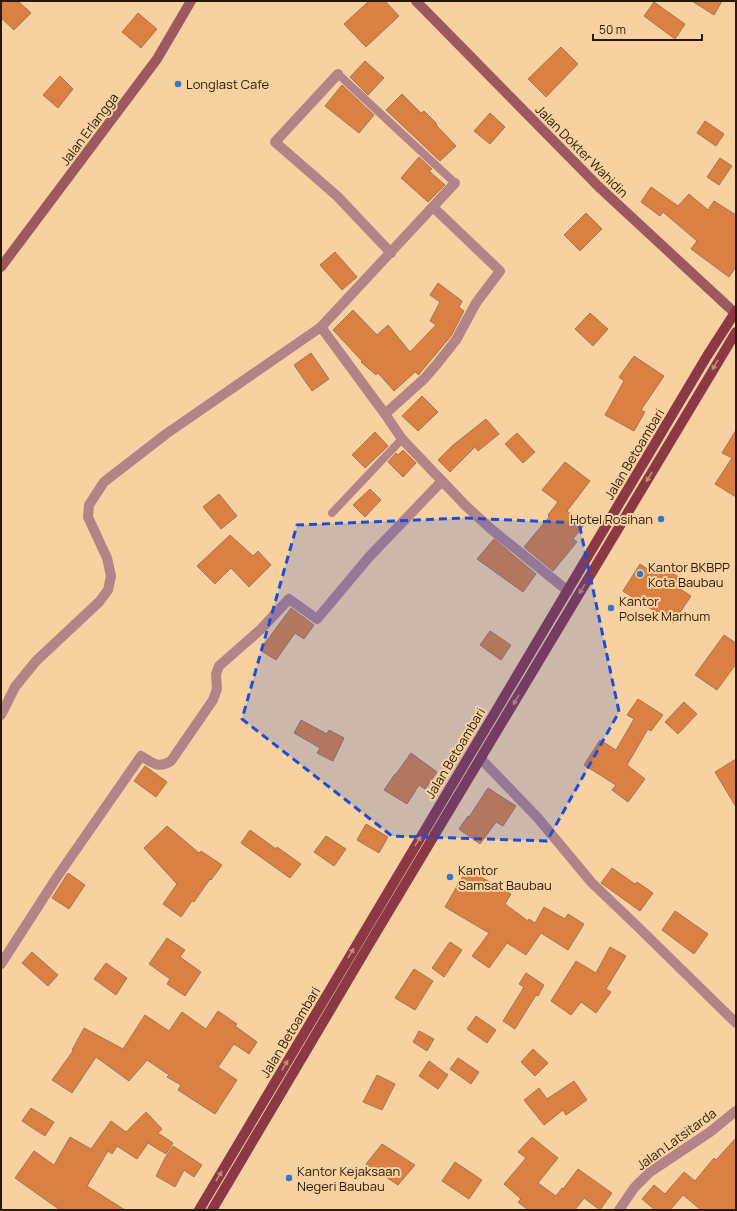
<svg xmlns="http://www.w3.org/2000/svg" width="737" height="1211" viewBox="0 0 737 1211" font-family="Manrope,sans-serif">
  <style>
    .building { fill: #d98042; stroke: #a67555 }
    .lines { fill: none; stroke-linecap: round; stroke-linejoin: round }
    .lane { stroke: #b38387; stroke-width: 8 }
    .street { stroke: #b38387; stroke-width: 10 }
    .secondary { stroke: #9d5960; stroke-width: 10 }
    .primary { stroke: #8c3845; stroke-width: 10 }
    .oneway { fill: #c78c77 }
    .marked { fill: #1d4ed8; fill-opacity: 0.2; stroke: #1d4ed8; stroke-width: 3; stroke-dasharray: 8 5; stroke-linejoin: round }
    .poi-dot { fill: #2f79c9; stroke: #f8d1a0; stroke-width: 1.5 }
    .labels { text-anchor: middle; stroke-width: 4; stroke-linejoin: round; paint-order: stroke }
    .poi-label { font-size: 13px; fill: #281a07; stroke: #f8d1a0; text-anchor: start }
    .street-label { font-size: 13px; fill: #281a07; stroke: #f8d1a0 }
  </style>
  <rect width="100%" height="100%" fill="#f8d1a0"/>
  <!-- building -->
  <g class="building">
    <path d="M1,1h17l13,12 -17,17 -13,-12z"/>
    <path d="M369,1h16l14,15 -33,31 -22,-23z"/>
    <path d="M692,1h30l-8,14z"/>
    <path d="M654,2l31,22 -10,15 -31,-23z"/>
    <path d="M138,13l19,16 -16,19 -19,-16z"/>
    <path d="M561,47l17,17 -32,33 -18,-18z"/>
    <path d="M365,61l19,17 -16,17 -18,-18z"/>
    <path d="M60,76l13,13 -15,19 -15,-13z"/>
    <path d="M342,85l32,30 -15,18 -34,-27z"/>
    <path d="M402,94l19,19 3,-2 13,13 -1,1 20,21 -16,15 -54,-51z"/>
    <path d="M490,113l15,14 -15,17 -16,-13z"/>
    <path d="M705,121l19,13 -8,12 -19,-13z"/>
    <path d="M419,157l13,12 -3,2 16,14 -17,17 -27,-24z"/>
    <path d="M720,158l12,8 -13,19 -12,-8z"/>
    <path d="M651,187l27,19 11,-12 19,16 6,-9 22,14v52l-7,10 -38,-28 6,-8 -34,-29 -3,4 -19,-14z"/>
    <path d="M586,213l16,16 -22,22 -16,-16z"/>
    <path d="M335,252l22,25 -15,13 -22,-25z"/>
    <path d="M438,283l24,18 -3,6 5,4 -13,25 -31,37 -1,2 -4,-3 -21,19 -16,-18 -2,2 -15,-13 1,-1 -29,-31 20,-20 24,25 11,-10 22,27 26,-27 -6,-4 10,-19 -10,-7z"/>
    <path d="M590,313l18,16 -15,17 -18,-17z"/>
    <path d="M311,353l18,26 -17,12 -18,-26z"/>
    <path d="M634,356l30,20 -23,34 4,2 -11,19 -29,-16 19,-34 -5,-4z"/>
    <path d="M422,396l16,16 -20,19 -16,-15z"/>
    <path d="M486,419l13,15 -21,17 -3,-4 -25,25 -12,-12 14,-14z"/>
    <path d="M736,430v67l-21,-13 17,-26 -10,-5z"/>
    <path d="M375,432l13,14 -23,22 -13,-13z"/>
    <path d="M517,433l18,19 -12,11 -18,-19z"/>
    <path d="M403,450l13,13 -13,14 -15,-15 8,-9 2,2z"/>
    <path d="M565,462l25,19 -23,30 17,14 -11,14 4,3 -24,29 -29,-24 25,-30 -1,-2 10,-13 -16,-12z"/>
    <path d="M370,489l11,11 -16,17 -12,-12z"/>
    <path d="M219,494l18,22 -16,13 -18,-22z"/>
    <path d="M230,535l23,21 5,-5 13,14 -22,22 -18,-19 -16,16 -18,-18z"/>
    <path d="M494,539l42,35 -13,18 -46,-33z"/>
    <path d="M640,564l16,11 6,-7 17,9 -5,8 17,11 -18,27 -50,-32z"/>
    <path d="M291,608l23,17 -10,14 -9,-6 -19,27 -16,-10z"/>
    <path d="M490,631l21,14 -10,15 -21,-15z"/>
    <path d="M724,635l12,8v21l-19,26 -22,-15z"/>
    <path d="M638,699l25,16 -12,16 -3,-2 -21,36 18,14 -17,23 -16,-12 4,-5 -32,-20 16,-25 16,10 18,-31 -7,-4z"/>
    <path d="M684,702l13,12 -19,20 -13,-12z"/>
    <path d="M301,720l26,14 2,-4 15,8 -11,23 -16,-8 3,-5 -26,-15z"/>
    <path d="M411,753l26,19 -12,17 -6,-4 -12,19 -23,-14 11,-16h1z"/>
    <path d="M736,759v48l-21,-35z"/>
    <path d="M145,766l22,16 -11,15 -22,-16z"/>
    <path d="M488,788l28,18 -13,20 -7,-4 -16,22 -21,-15 9,-13 1,1z"/>
    <path d="M366,824l22,13 -9,16 -22,-13z"/>
    <path d="M167,826l32,27 2,-2 21,14 -11,15 -1,-1 -16,23 -2,-1 -11,16 -18,-13 14,-20 -33,-36z"/>
    <path d="M250,830l26,19 1,-2 24,17 -11,14 -49,-35z"/>
    <path d="M326,836l20,13 -12,17 -20,-14z"/>
    <path d="M612,868l23,16 2,-2 16,11 -13,18 -39,-28z"/>
    <path d="M467,869l44,25 -6,10 23,17 1,-2 6,4 9,-16 21,12 3,-5 16,10 -16,26 -27,-17 -15,22 -19,-12 -18,25 -17,-12 17,-23 -44,-26z"/>
    <path d="M68,873l17,12 -16,24 -17,-11z"/>
    <path d="M675,911l33,23 -14,20 -32,-24z"/>
    <path d="M167,938l18,12 -5,7 21,15 -16,24 -18,-12 3,-5 -21,-15z"/>
    <path d="M450,942l12,8 -18,27 -12,-9z"/>
    <path d="M610,947l16,9 -20,33 5,3 -15,21 -15,-11 -10,13 -20,-14 25,-40 20,12z"/>
    <path d="M32,952l26,23 -10,11 -26,-23z"/>
    <path d="M106,963l21,15 -11,17 -22,-16z"/>
    <path d="M414,969l19,12 -18,29 -20,-12z"/>
    <path d="M526,973l18,12 -6,11 -2,-1 -21,34 -12,-8 21,-34 -5,-3z"/>
    <path d="M218,1011l19,13 -2,2 22,16 -8,12 -15,-10 -16,23 19,13 -22,34 -37,-24 3,-5 -14,-8 2,-2 -22,-15 -18,21 -33,-24 -24,36 -20,-13 21,-29 -1,-1 12,-22 39,21 22,-34 24,16 13,-19 24,17z"/>
    <path d="M476,1016l20,14 -9,13 -20,-14z"/>
    <path d="M419,1031l15,8 -7,12 -14,-9z"/>
    <path d="M533,1049l15,14 -13,13 -14,-14z"/>
    <path d="M458,1058l21,14 -8,12 -21,-15z"/>
    <path d="M429,1061l19,14 -10,14 -19,-13z"/>
    <path d="M377,1075l18,9 -13,26 -19,-8z"/>
    <path d="M574,1081l13,19 -21,15 -3,-5 -19,15 -20,-25 15,-12 8,11z"/>
    <path d="M31,1108l23,14 -9,14 -23,-15z"/>
    <path d="M146,1112l16,17 -4,4 15,10 -7,11 -18,-11 -11,16 -20,-13 -5,8 -4,-3 -21,35 38,24h-65l-45,-32 19,-27 20,14 16,-28 21,12 20,-28 15,11z"/>
    <path d="M532,1137l26,21 -20,25 18,13 6,-8 1,1 15,-20 34,24 -12,17 -16,-12 -9,12h-47l-10,-8 3,-3 -17,-15 22,-26 -8,-6z"/>
    <path d="M736,1138v72h-35l-18,-15 -13,15h-15l-13,-11 12,-14 11,9 19,-22 11,9 19,-23 2,2z"/>
    <path d="M382,1144l33,21 -17,20 -32,-21z"/>
    <path d="M173,1146l29,19 -8,12 -10,-7 -9,17 -19,-11 9,-18z"/>
    <path d="M455,1162l27,18 -13,19 -27,-18z"/>
  </g>
  <g class="lines">
    <!-- lane -->
    <g class="lane">
      <path d="M338,74l117,109"/>
      <path d="M332,513l70,-74"/>
    </g>
    <!-- street -->
    <g class="street">
      <path d="M338,74l-63,68 62,54 54,57"/>
      <path d="M321,327l134,-144"/>
      <path d="M385,414l39,-35 13,-15 19,-24 20,-37 24,-32 -67,-64"/>
      <path d="M1,715l14,-28 21,-26 63,-59 9,-12 3,-14 -4,-18 -19,-41 1,-12 15,-23 62,-48 155,-107 64,87 17,25 63,66 26,24 77,62"/>
      <path d="M481,759l56,58 55,66 44,42 100,98"/>
      <path d="M1,964l56,-87 84,-121c12,7 17,13 30,5l42,-61 4,-11 -1,-15 3,-8 41,-36 29,-31 28,20 52,-62 73,-76"/>
      <path d="M619,1210l15,-22 16,-16 60,-40 26,-21"/>
    </g>
    <!-- secondary -->
    <g class="secondary">
      <path d="M416,1l183,186 137,127"/>
      <path d="M1,267l156,-208 34,-58"/>
    </g>
    <!-- primary -->
    <g class="primary">
      <path d="M199,1210l508,-854 29,-45"/>
      <path d="M212,1210l162,-274 362,-604"/>
    </g>
  </g>
  <!-- one-way arrows -->
  <defs><path id="oneway-solid" d="M-6-.8H1V-3.2L6.5 0L1 3.2V.8H-6Z"/></defs>
  <g class="oneway">
    <use href="#oneway-solid" transform="translate(715 365) rotate(121)"/>
    <use href="#oneway-solid" transform="translate(649 477) rotate(121)"/>
    <use href="#oneway-solid" transform="translate(582 589) rotate(121)"/>
    <use href="#oneway-solid" transform="translate(516 700) rotate(121)"/>
    <use href="#oneway-solid" transform="translate(418 841) rotate(-59)"/>
    <use href="#oneway-solid" transform="translate(351 953) rotate(-59)"/>
    <use href="#oneway-solid" transform="translate(285 1065) rotate(-59)"/>
    <use href="#oneway-solid" transform="translate(219 1176) rotate(-59)"/>
  </g>
  <!-- marked area -->
  <path class="marked" d="M465,518l114,5 40,189 -72,129 -155,-5 -150,-117 55,-194z"/>
  <!-- markers -->
  <g class="poi-dot">
    <circle cx="178" cy="84" r="4"/>
    <circle cx="661" cy="519" r="4"/>
    <circle cx="640" cy="574" r="4"/>
    <circle cx="611" cy="608" r="4"/>
    <circle cx="450" cy="877" r="4"/>
    <circle cx="289" cy="1178" r="4"/>
  </g>
  <g class="labels">
    <!-- poi labels -->
    <g class="poi-label">
      <text x="186" y="89">Longlast Cafe</text>
      <text x="653" y="524" text-anchor="end">Hotel Rosihan</text>
      <text x="648" y="572">Kantor BKBPP<tspan x="648" dy="15">Kota Baubau</tspan></text>
      <text x="619" y="606">Kantor<tspan x="619" dy="15">Polsek Marhum</tspan></text>
      <text x="458" y="875">Kantor<tspan x="458" dy="15">Samsat Baubau</tspan></text>
      <text x="297" y="1176">Kantor Kejaksaan<tspan x="297" dy="15">Negeri Baubau</tspan></text>
    </g>
    <!-- street labels -->
    <g class="street-label">
      <text transform="translate(89 129) rotate(-53)" y="5">Jalan Erlangga</text>
      <text transform="translate(582 151) rotate(45)" y="5">Jalan Dokter Wahidin</text>
      <text transform="translate(634 454) rotate(-59)" y="5">Jalan Betoambari</text>
      <text transform="translate(455 753) rotate(-59)" y="5">Jalan Betoambari</text>
      <text transform="translate(290 1032) rotate(-59)" y="5">Jalan Betoambari</text>
      <text transform="translate(676 1139) rotate(-36)" y="5">Jalan Latsitarda</text>
    </g>
  </g>
  <!-- border -->
  <rect width="737" height="1211" fill="none" stroke="#281a07" stroke-width="4"/>
  <!-- scale -->
  <path d="M593 34v6h109v-6" fill="none" stroke="#281a07" stroke-width="2"/>
  <text x="599" y="34" font-size="12" fill="#281a07" stroke="#f8d1a0" stroke-width="3" paint-order="stroke">50 m</text>
</svg>
